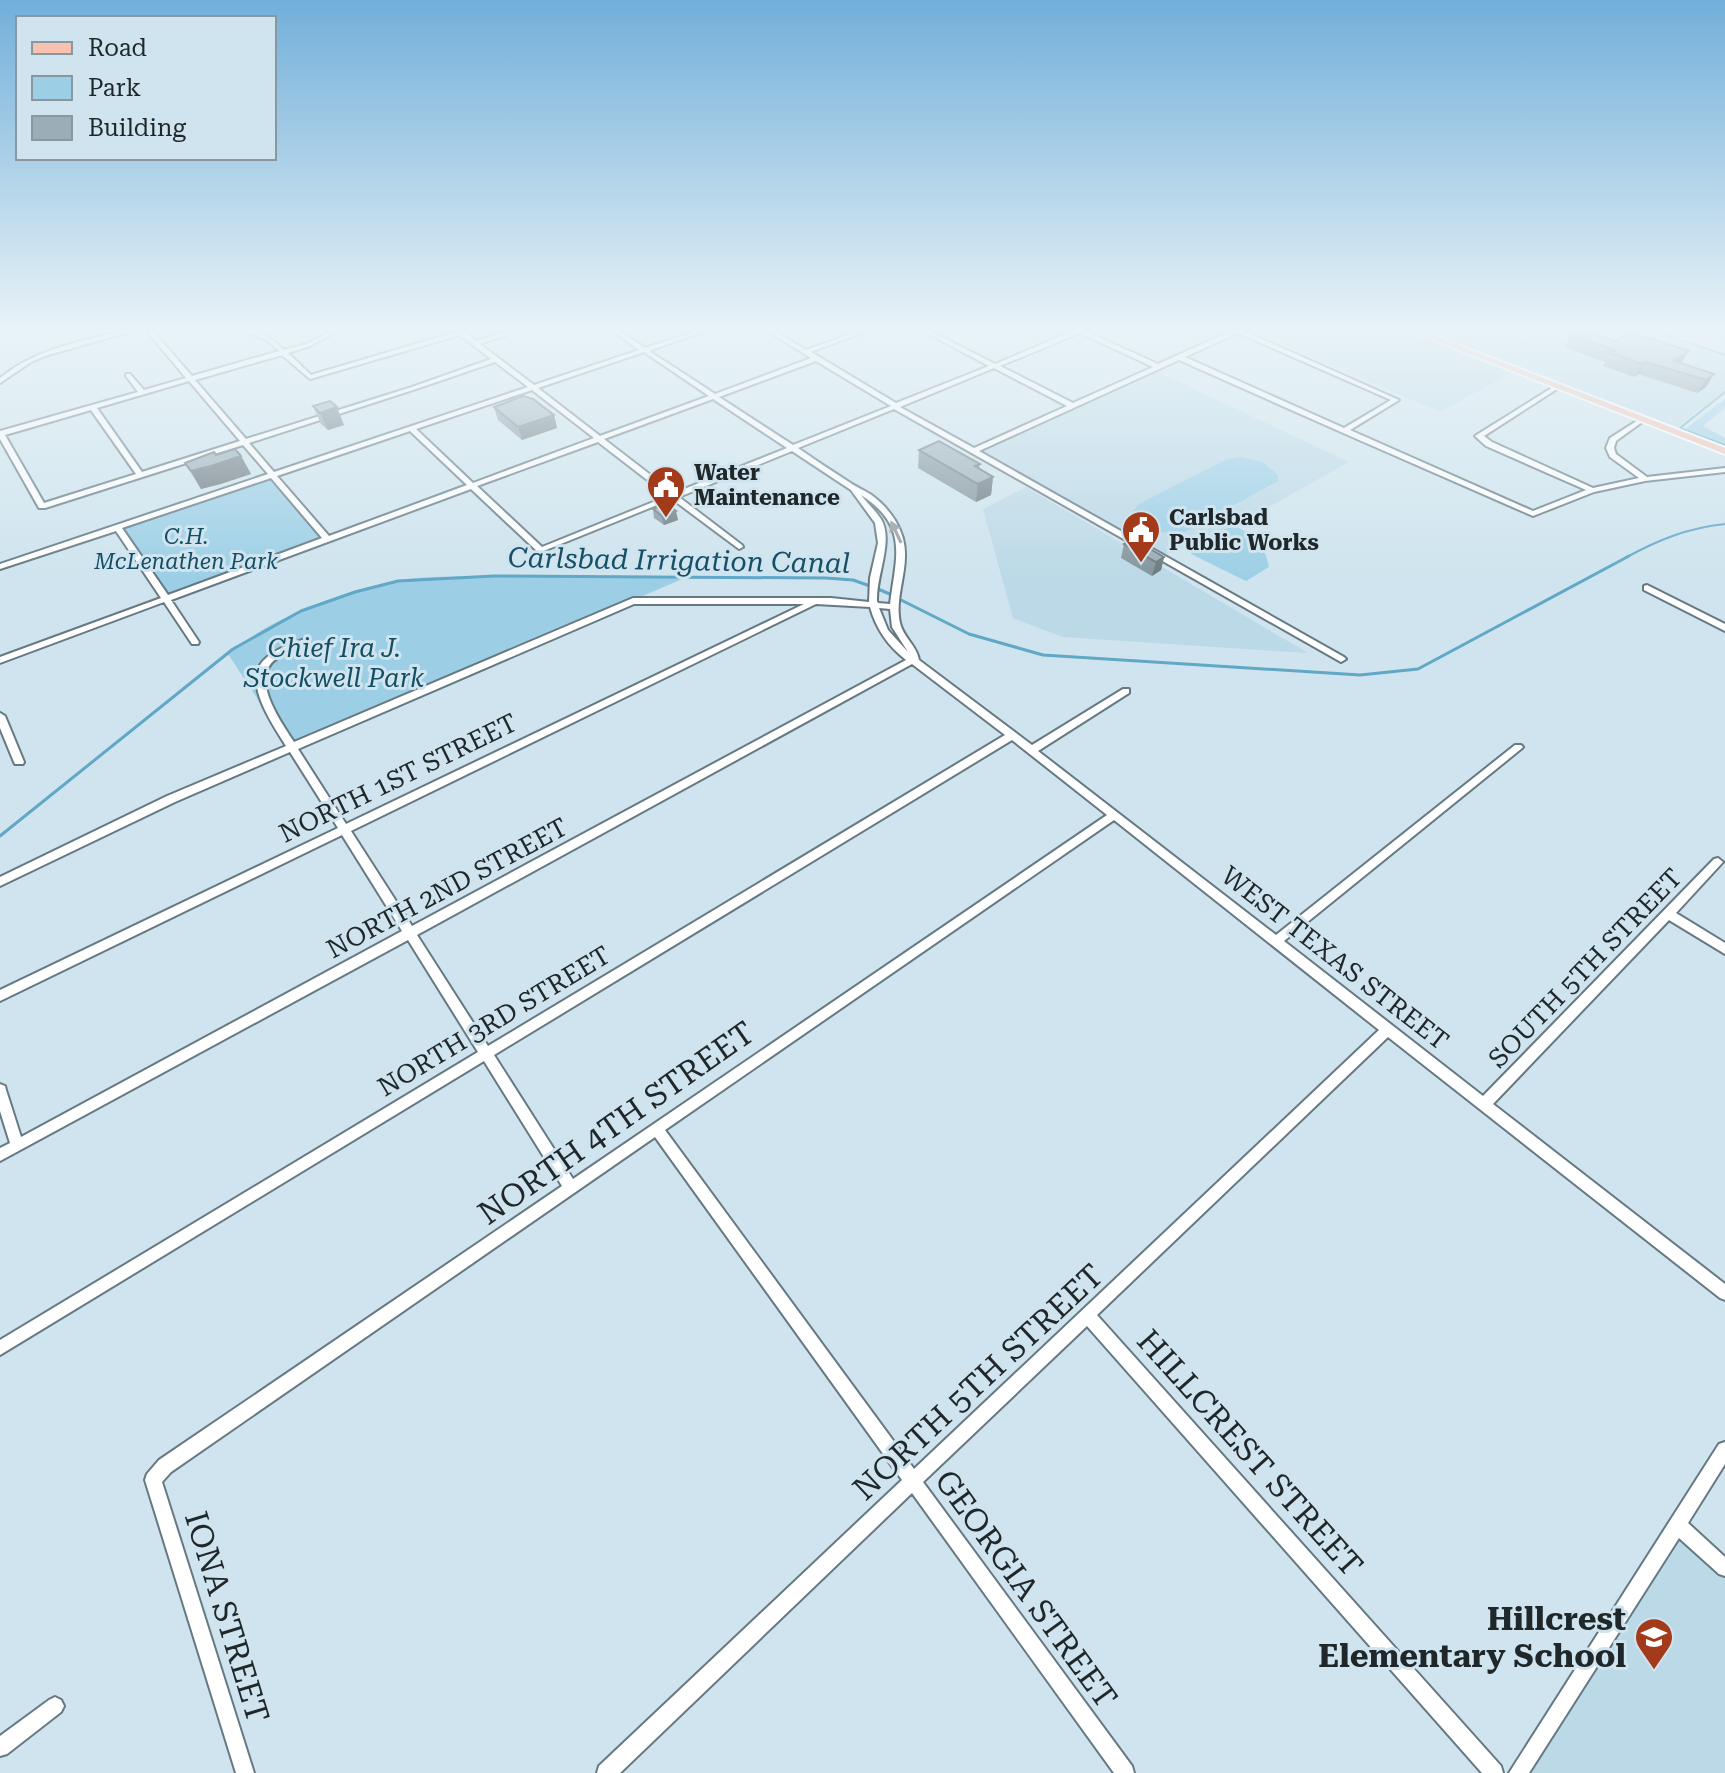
<svg xmlns="http://www.w3.org/2000/svg" width="1725" height="1773" viewBox="0 0 1725 1773" font-family="'Roboto Serif',serif">
  <style>
    .built { fill: #bcd9e7 }
    .green { fill: #9ccfe6 }
    .lines { fill: none; stroke-linecap: round; stroke-linejoin: round }
    .stream-far1 { stroke: #61a7c6; stroke-width: 2 }
    .stream { stroke: #61a7c6; stroke-width: 3 }
    .minor-casing { stroke: #667982; stroke-width: 4 }
    .major-casing { stroke: #fff; stroke-width: 4 }
    .minor { fill: #fff; fill-rule: evenodd }
    .major { fill: #f9c1b0; fill-rule: evenodd }
    .wall { fill: #84969d }
    .shaded-wall { fill: #6c7a80 }
    .building { fill: #9aaeb7; stroke: #6c7a80; stroke-width: 2 }
    .oneway { fill: #9a9e9f }
    .labels { text-anchor: middle; stroke-width: 6; stroke-linejoin: round; paint-order: stroke }
    .far-poi-label { font-size: 22px; font-weight: bold; fill: #1f272a; stroke: #cfe4ee; text-anchor: start }
    .far-park-label { font-size: 22px; font-style: italic; fill: #144e64; stroke: #cfe4ee }
    .park-label { font-size: 26px; font-style: italic; fill: #144e64; stroke: #cfe4ee }
    .street-label { font-size: 26px; fill: #1f272a; stroke: #cfe4ee }
    .water-label { font-size: 28px; font-style: italic; fill: #175066; stroke: #cfe4ee }
    .near-street-label { font-size: 32px; fill: #1f272a; stroke: #cfe4ee }
    .near-poi-label { font-size: 32px; font-weight: bold; fill: #1f272a; stroke: #cfe4ee; text-anchor: end }
  </style>
  <rect width="100%" height="100%" fill="#cfe4ee"/>
  <!-- built -->
  <g class="built">
    <path d="M1249,330h154l109,42 -72,40z"/>
    <path d="M1424,330h226l75,26v35l-50,37z"/>
    <path d="M1154,370l195,92 -110,62 -77,32 -186,-106z"/>
    <path d="M1026,487l282,166 -245,-16 -50,-19 -30,-109z"/>
    <path d="M1677,1525l48,43v205h-207z"/>
  </g>
  <!-- green -->
  <g class="green">
    <path d="M1725,399v9l-22,18 22,12v9l-41,-17z"/>
    <path d="M1241,457l22,5 15,13v6l-97,53 -31,-3 -16,-12 -1,-8 6,-7 88,-45z"/>
    <path d="M273,476l55,64 -161,59 -49,-71z"/>
    <path d="M1234,525l28,16 7,26 -23,14 -55,-27 -2,-8z"/>
    <path d="M494,576l193,1 -397,171 -62,-94c46,-38 110,-61 168,-73 31,-6 66,-4 98,-5z"/>
  </g>
  <g class="lines">
    <!-- stream-far1 -->
    <g class="stream-far1">
      <path d="M1652,330l73,25"/>
      <path d="M1680,428l45,-36"/>
      <path d="M1682,429l43,16"/>
      <path d="M1625,558c33,-18 62,-30 100,-34"/>
    </g>
    <!-- stream -->
    <g class="stream">
      <path d="M878,589l14,6"/>
      <path d="M899,599l70,35 74,21 317,20 58,-6 211,-113"/>
      <path d="M0,836l233,-187 68,-38 54,-19 43,-11 96,-5 332,2 27,2 17,6"/>
    </g>
    <!-- minor casing -->
    <g class="minor-casing">
      <g id="minor">
        <path d="M127,330h10l-89,25 -17,7 -31,21v-5c37,-30 83,-37 127,-48z"/>
        <path d="M146,330h6l40,46 87,-25 -12,-11 -26,-10c18,0 31,8 43,20l22,-6 27,-14h7l-30,16 -22,7 23,22 145,-43 -1,-2 9,1 12,10 37,-11h9l-42,14 54,41 105,-35 -28,-20h7l27,18 54,-18h8l-58,21 66,43 96,-36 -45,-28h7l33,20 56,-20h8l-59,22 85,51 93,-37 -68,-36h7l67,34 80,-34h11l-1,1 73,33 75,-34h9l157,70 -49,30 183,81 53,-21 -100,-44 -11,-10 83,-52 2,1v2l-76,49 8,6 101,46 46,-10 -29,-21 -4,-9 4,-10 33,-21 3,2 -1,1 -29,21 -2,7 2,6 31,23 78,-9v4l-80,9 -51,11 -61,24 -192,-84 -162,-72 -200,91 365,206 2,2 -5,3 -447,-253 -96,39c17,12 34,23 51,34 7,5 15,8 21,12 20,14 36,37 35,62 0,22 -10,45 -5,67 3,14 17,23 19,37l113,85 91,-56h6v4l-91,58 238,184 239,-190h6l2,2 -2,2 -237,192 199,155 231,-237 4,-1 5,4 -47,51 49,30v11l-56,-34 -176,184 232,180v16l-5,-2 -332,-261 -291,278 404,451 2,7h-21l-395,-447 -164,156 209,284 2,7h-20l-202,-280 -292,280h-23l2,-7 303,-286 -247,-343 -484,335 -9,10 92,291h-18l-91,-293 2,-6 12,-14 403,-274 -78,-125 -484,294v-15l478,-288 -70,-112 -408,221v-13l10,-5 -10,-32v-27l5,2 1,4 15,47 381,-206 -60,-96 -342,166v-11l338,-162 -48,-76 -115,50 -175,84v-9l167,-81 119,-50c-13,-21 -43,-63 -23,-85 10,-11 26,-16 39,-21l3,-1 4,3c-9,7 -23,10 -33,17 -27,19 5,63 18,83l339,-144h198l38,4 1,-24 8,-35 -3,-20 -24,-33 -59,-39 -113,46 63,48 1,2 -4,2 -67,-50 -131,53h-3l-67,-63 -300,111 28,42 -1,2h-6l-28,-42 -164,61v-6l161,-59 -45,-67 -116,38v-5l268,-90 -25,-29 -198,63h-6l-39,-69v-8l138,-39 -12,-16v-2h4l14,16 42,-12zM1080,333l73,34 -80,36 -73,-37zM1238,333l153,67 -47,28 -159,-71zM460,335l31,24 -79,28 -166,52 -51,-59 87,-25 28,24zM644,352l65,44 -109,40 -62,-48zM816,361l75,45 -98,39 -74,-48zM495,362l33,25 -254,85 -25,-29 167,-54zM994,368l73,38 -93,42 -74,-41zM189,381l51,60 -98,31 -45,-64zM532,390l62,48 -121,45 -57,-54zM713,399l74,49 -113,45 -70,-54zM91,410l45,64 -92,29 -39,-68zM410,431l57,54 -138,51 -52,-60zM598,442l70,54 -126,51 -65,-61zM271,478l51,60 -154,57 -46,-67zM861,495c48,31 35,61 29,109l-12,-1 -1,-2c-1,-26 17,-60 4,-82 -6,-9 -14,-16 -20,-24zM634,604h170l-458,220 -48,-75zM816,604l54,3c6,22 18,39 36,53l-494,266 -61,-95zM879,608l11,1 2,18 16,25 -20,-22zM912,664l93,71 -517,311 -71,-111zM1012,740l95,75 -534,364 -79,-124zM1114,820l265,210 -465,439 -249,-339z"/>
        <path d="M1647,585l78,39v7l-81,-41v-4z"/>
        <path d="M0,713l5,3 19,46 -1,2h-8l-1,-2 -14,-34z"/>
        <path d="M1725,1442v22l-37,59 37,34v19l-6,-2 -40,-36 -150,235h-20l210,-329z"/>
        <path d="M55,1697l6,3 3,6 -3,6 -54,42 -7,2v-20l49,-36z"/>
      </g>
    </g>
    <!-- major casing -->
    <g class="major-casing">
      <path id="major" d="M1408,330h11l306,118v6z"/>
    </g>
    <!-- minor -->
    <use href="#minor" class="minor"/>
    <!-- major -->
    <use href="#major" class="major"/>
  </g>
  <!-- wall -->
  <g class="wall">
    <path d="M1571,335l118,16 -8,12 33,11 -8,13 -9,6 -59,-19 -3,3 -32,-11 2,-4 -41,-15z"/>
    <path d="M313,406l31,19 -16,5 -7,-6z"/>
    <path d="M494,407l60,8 3,13 -35,12 -24,-20z"/>
    <path d="M919,450l61,14 -1,5 14,8 -2,18 -15,7 -58,-34z"/>
    <path d="M216,455l25,1 10,18 -50,15 -16,-26z"/>
    <path d="M653,509l25,11 -14,5 -10,-7z"/>
    <path d="M1124,544l40,13 -3,13 -9,6 -31,-18z"/>
  </g>
  <!-- shaded-wall -->
  <g class="shaded-wall">
    <path d="M1689,351l-8,13 -7,-3z"/>
    <path d="M1646,362l-8,12 -3,3 7,-13z"/>
    <path d="M1714,374l-8,13 -9,6 9,-13z"/>
    <path d="M337,407l7,18 -16,5 -8,-17z"/>
    <path d="M554,415l3,13 -35,12 -4,-13z"/>
    <path d="M241,456l10,18 -30,10 -20,5 -10,-18z"/>
    <path d="M993,477l-2,18 -15,7 2,-18z"/>
    <path d="M676,511l2,9 -14,5 -2,-9z"/>
    <path d="M1164,557l-3,13 -9,6 4,-14z"/>
  </g>
  <!-- building -->
  <g class="building">
    <path d="M1579,330l37,11 14,-9 59,19 -15,10 40,13 -8,6 -60,-18 -4,2 -32,-11 5,-3 -44,-15z"/>
    <path d="M523,396l10,3 21,16 -36,12 -24,-20z"/>
    <path d="M330,401l7,6 -17,6 -7,-7z"/>
    <path d="M939,441l41,23 -5,2 18,11 -15,7 -59,-34z"/>
    <path d="M235,449l6,7 -30,10 -20,5 -6,-8 29,-11 2,3z"/>
    <path d="M666,503l10,8 -14,5 -9,-7z"/>
    <path d="M1133,539l31,18 -8,5 -32,-18z"/>
  </g>
  <!-- one-way arrows -->
  <defs><path id="oneway-solid" d="M-6-.8H1V-3.2L6.5 0L1 3.2V.8H-6Z" transform="scale(2)"/></defs>
  <use class="oneway" href="#oneway-solid" transform="translate(896 532) rotate(-115)"/>
  <!-- sky -->
  <linearGradient id="sky" x2="0" y2="1"><stop stop-color="#72afda"/><stop offset="0.57" stop-color="#e9f3f7"/><stop offset="1" stop-color="#e9f3f7" stop-opacity="0"/></linearGradient>
  <rect width="1725" height="578" fill="url(#sky)"/>
  <!-- icons -->
  <defs>
    <g id="civic-pin" transform="scale(2)"><path d="M0 17L-7.5 6A9.5 9.5 0 1 1 7.5 6Z" fill="#a33b1b" stroke="#cfe4ee"/><path d="M-.6-6.5H3V-4.5H.6V-3L4-1V1h2V6H-6V1h2V-1L-.6-3ZM-1.2 2.5V6h2.4V2.5Z" fill="#fff"/></g>
    <g id="school-pin" transform="scale(2)"><path d="M0 17L-7.5 6A9.5 9.5 0 1 1 7.5 6Z" fill="#a33b1b" stroke="#cfe4ee"/><path d="M0-5L7-2L0 1L-7-2ZM-4 1L0 2.5L4 1V4Q0 6-4 4Z" fill="#fff"/></g>
  </defs>
  <g fill-rule="evenodd">
    <use href="#civic-pin" x="666" y="485"/>
    <use href="#civic-pin" x="1141" y="530"/>
    <use href="#school-pin" x="1654" y="1637"/>
  </g>
  <g class="labels">
    <!-- far-poi labels -->
    <g class="far-poi-label">
      <text x="694" y="480">Water<tspan x="694" dy="25">Maintenance</tspan></text>
      <text x="1169" y="525">Carlsbad<tspan x="1169" dy="25">Public Works</tspan></text>
    </g>
    <!-- far-park labels -->
    <g class="far-park-label">
      <text x="186" y="544">C.H.<tspan x="186" dy="25">McLenathen Park</tspan></text>
    </g>
    <!-- park labels -->
    <g class="park-label">
      <text x="334" y="657">Chief Ira J.<tspan x="334" dy="30">Stockwell Park</tspan></text>
    </g>
    <!-- street labels -->
    <g class="street-label">
      <text transform="translate(398 778) rotate(-26)" y="9">NORTH 1ST STREET</text>
      <text transform="translate(447 888) rotate(-28)" y="9">NORTH 2ND STREET</text>
      <text transform="translate(1335 958) rotate(38)" y="9">WEST TEXAS STREET</text>
      <text transform="translate(1585 968) rotate(-46)" y="9">SOUTH 5TH STREET</text>
      <text transform="translate(494 1021) rotate(-31)" y="9">NORTH 3RD STREET</text>
    </g>
    <!-- water labels -->
    <g class="water-label">
      <text transform="translate(679 560) rotate(1)" y="10">Carlsbad Irrigation Canal</text>
    </g>
    <!-- near-street labels -->
    <g class="near-street-label">
      <text transform="translate(616 1123) rotate(-35)" y="11">NORTH 4TH STREET</text>
      <text transform="translate(978 1382) rotate(-43)" y="11">NORTH 5TH STREET</text>
      <text transform="translate(1250 1453) rotate(48)" y="11">HILLCREST STREET</text>
      <text transform="translate(1026 1589) rotate(54)" y="11">GEORGIA STREET</text>
      <text transform="translate(227 1617) rotate(73)" y="11">IONA STREET</text>
    </g>
    <!-- near-poi labels -->
    <g class="near-poi-label">
      <text x="1626" y="1630">Hillcrest<tspan x="1626" dy="37">Elementary School</tspan></text>
    </g>
  </g>
  <!-- legend -->
  <rect x="16" y="16" width="260" height="144" fill="#cfe4ee" stroke="#8998a0" stroke-width="2"/>
  <rect x="32" y="42" width="40" height="12" fill="#f9c1b0" stroke="#8998a0" stroke-width="2"/>
  <text x="88" y="56" font-size="24" fill="#1f272a">Road</text>
  <rect x="32" y="76" width="40" height="24" fill="#9ccfe6" stroke="#8998a0" stroke-width="2"/>
  <text x="88" y="96" font-size="24" fill="#1f272a">Park</text>
  <rect x="32" y="116" width="40" height="24" fill="#9aaeb7" stroke="#8998a0" stroke-width="2"/>
  <text x="88" y="136" font-size="24" fill="#1f272a">Building</text>
</svg>
